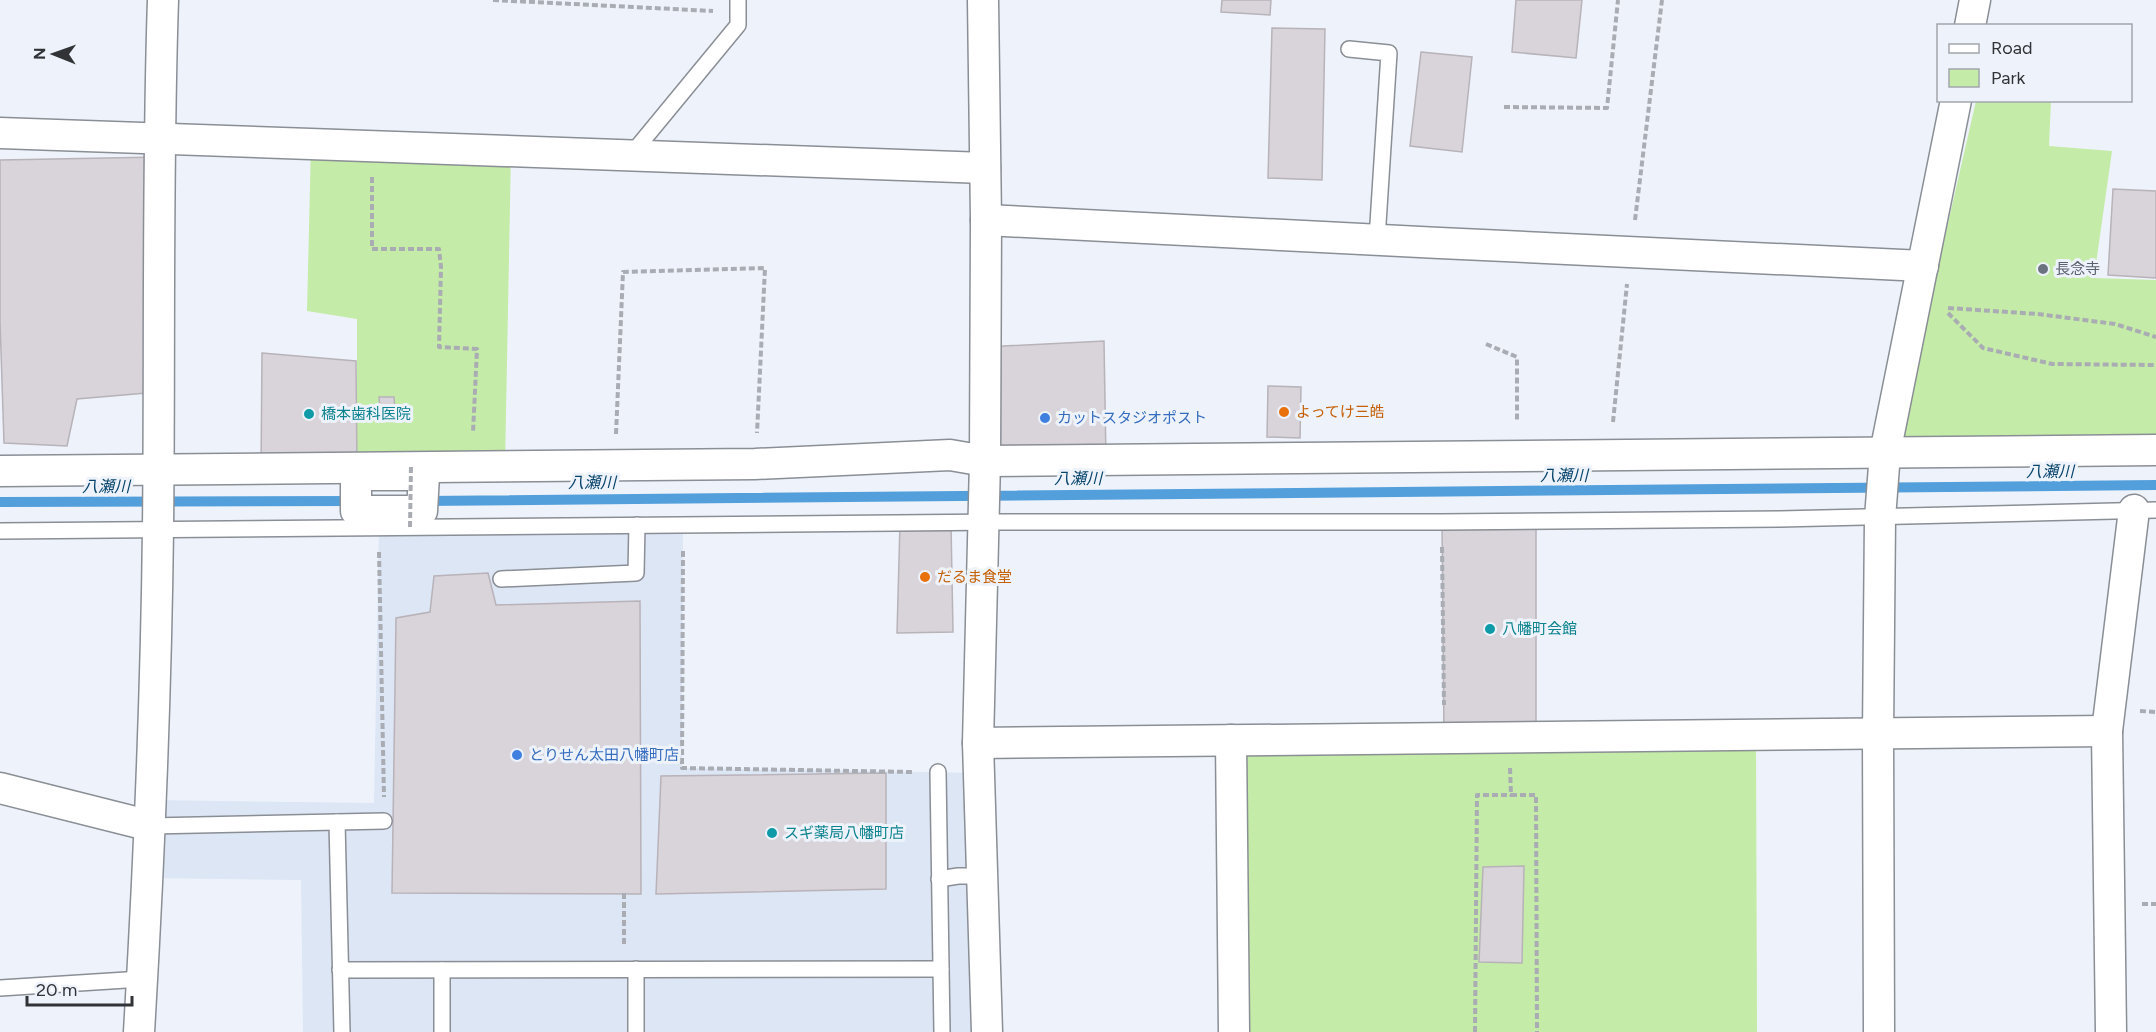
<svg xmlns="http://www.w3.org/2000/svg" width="2156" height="1032" viewBox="0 0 2156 1032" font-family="Figtree,'Noto Sans JP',sans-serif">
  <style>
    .built { fill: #dde6f5 }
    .green { fill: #c4eba7 }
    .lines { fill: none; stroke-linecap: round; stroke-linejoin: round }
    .stream { stroke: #539fdb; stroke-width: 10 }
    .building { fill: #d9d3da; stroke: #b8b2b9; stroke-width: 1.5 }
    .lane-casing { stroke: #8a8e95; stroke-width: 18 }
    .street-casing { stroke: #8a8e95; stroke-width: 33 }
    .path { stroke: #a9acb3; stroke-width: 4; stroke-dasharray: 6 3; stroke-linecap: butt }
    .lane { stroke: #fff; stroke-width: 15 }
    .street { stroke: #fff; stroke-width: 30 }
    .path-bridge { stroke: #a9acb3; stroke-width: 4; stroke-dasharray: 6 3; stroke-linecap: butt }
    .worship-dot { fill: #6b7280; stroke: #eef3fb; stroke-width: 2 }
    .food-dot { fill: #e8710a; stroke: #eef3fb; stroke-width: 2 }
    .culture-dot { fill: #0f9aa8; stroke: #eef3fb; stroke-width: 2 }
    .shop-dot { fill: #3f7fe0; stroke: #eef3fb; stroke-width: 2 }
    .labels { text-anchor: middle; stroke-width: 6; stroke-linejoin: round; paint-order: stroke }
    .worship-label { font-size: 15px; fill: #5b616d; stroke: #eef3fb; text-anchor: start }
    .food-label { font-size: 15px; fill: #c56008; stroke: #eef3fb; text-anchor: start }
    .culture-label { font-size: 15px; fill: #0d838f; stroke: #eef3fb; text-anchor: start }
    .shop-label { font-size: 15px; fill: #366cbe; stroke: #eef3fb; text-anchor: start }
    .water-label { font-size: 16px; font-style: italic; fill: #08446c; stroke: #eef3fb }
  </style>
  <rect width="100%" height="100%" fill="#eef3fb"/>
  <!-- built -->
  <path class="built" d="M683,524l-1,244 298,5 7,259h-684l-2,-152 -154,-2 4,-78 223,3 5,-275z"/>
  <!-- green -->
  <g class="green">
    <path d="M1976,101h75l-2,45 63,5 -18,127 62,2v154l-257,3z"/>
    <path d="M311,144l200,8 -6,314 -148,2v-149l-50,-8z"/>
    <path d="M1756,735l1,297h-523l-3,-292z"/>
  </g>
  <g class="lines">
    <!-- stream -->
    <g class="stream">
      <path d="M423,501l1733,-16"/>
      <path d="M0,502l354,-1"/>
    </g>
  </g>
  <!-- building -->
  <g class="building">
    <path d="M1222,0h49l-1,15 -49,-3z"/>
    <path d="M1516,0h66l-6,58 -64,-6z"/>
    <path d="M1272,28l53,1 -3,151 -54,-2z"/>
    <path d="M1421,52l51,5 -10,95 -52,-6z"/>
    <path d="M159,157l-1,235 -81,7 -10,47 -63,-3 -4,-122v-161z"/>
    <path d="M2113,189l43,2v87l-48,-3z"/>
    <path d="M1104,341l2,119 -121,1v-114z"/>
    <path d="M262,353l94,8 1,107 -96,1z"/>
    <path d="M1268,386l33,1 -1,51 -33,-1z"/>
    <path d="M379,397h15l1,13h-15z"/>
    <path d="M1536,521v216l-92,1 -2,-216z"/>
    <path d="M900,523h51l2,109 -56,1z"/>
    <path d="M488,573l8,32 144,-4 1,293 -249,-1 4,-275 34,-6 4,-36z"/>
    <path d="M886,773v116l-230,5 5,-118z"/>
    <path d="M1524,866l-2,97 -43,-1 4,-95z"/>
  </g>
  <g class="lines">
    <!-- lane casing -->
    <g class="lane-casing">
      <g id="lane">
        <path d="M1349,49l40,4 -12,186"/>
        <path d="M630,156l108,-131v-25"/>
        <path d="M0,531l1002,-9h440l338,-3 376,-9"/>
        <path d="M501,579l135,-6 1,-48"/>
        <path d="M938,772l4,260"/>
        <path d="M337,822l5,210"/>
        <path d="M151,826l233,-5"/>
        <path d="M939,879l19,-3h24"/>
        <path d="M340,970l601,-1"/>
        <path d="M0,988l142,-9"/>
        <path d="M442,1032v-62"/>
        <path d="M636,1032v-63"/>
      </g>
    </g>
    <!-- street casing -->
    <g class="street-casing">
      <g id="street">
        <path d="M983,0l3,220 -1,241 -7,282 9,289"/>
        <path d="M1970,26l5,-26"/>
        <path d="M0,133l985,35"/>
        <path d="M986,220c312,15 625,33 937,46"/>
        <path d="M0,471l755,-7 195,-9 35,6 1171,-11"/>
        <path d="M356,475h68l-2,36h-66z"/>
        <path d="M1231,740l3,292"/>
        <path d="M978,743l1129,-12"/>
        <path d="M0,788l151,38"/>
        <path d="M139,1032c10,-168 17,-335 19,-503 2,-176 -1,-353 5,-529"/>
        <path d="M1879,1032l-1,-298 2,-216 5,-65 71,-353"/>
        <path d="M2111,1032l-4,-301 27,-221"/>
      </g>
    </g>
    <!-- path -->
    <g class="path">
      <path d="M493,0l220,11"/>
      <path d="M1504,107l103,1 11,-108"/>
      <path d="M372,177v72h67l2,18 -2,80 38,2 -4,84"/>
      <path d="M1635,220l27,-220"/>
      <path d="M1948,308l90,6 77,10 41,13"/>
      <path d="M1948,313l35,35 69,16 104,1"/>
      <path d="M1486,344l31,13v65"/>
      <path d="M1613,422l14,-138"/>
      <path d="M616,434l7,-162 142,-4 -8,165"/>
      <path d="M1442,547l2,158"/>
      <path d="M683,551l-1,217 231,4"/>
      <path d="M379,552l5,245"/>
      <path d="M2140,711l16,1"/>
      <path d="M1510,768l1,27h25l1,237"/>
      <path d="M2142,904h14"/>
      <path d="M624,944v-51"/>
      <path d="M1475,1032l2,-237h34"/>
    </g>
    <!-- lane -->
    <use href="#lane" class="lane"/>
    <!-- street -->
    <use href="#street" class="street"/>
    <!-- path-bridge -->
    <path class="path-bridge" d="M410,527l1,-60"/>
  </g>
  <!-- markers -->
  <circle class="worship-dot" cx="2043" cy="269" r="6"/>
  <g class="food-dot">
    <circle cx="1284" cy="412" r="6"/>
    <circle cx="925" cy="577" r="6"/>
  </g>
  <g class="culture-dot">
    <circle cx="309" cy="414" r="6"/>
    <circle cx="1490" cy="629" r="6"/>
    <circle cx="772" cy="833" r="6"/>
  </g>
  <g class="shop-dot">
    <circle cx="1045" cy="418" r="6"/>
    <circle cx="517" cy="755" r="6"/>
  </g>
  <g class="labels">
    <!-- worship labels -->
    <g class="worship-label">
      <text x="2055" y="274">長念寺</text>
    </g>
    <!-- food labels -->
    <g class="food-label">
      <text x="1296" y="417">よってけ三皓</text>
      <text x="937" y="582">だるま食堂</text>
    </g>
    <!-- culture labels -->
    <g class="culture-label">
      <text x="321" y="419">橋本歯科医院</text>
      <text x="1502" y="634">八幡町会館</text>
      <text x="784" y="838">スギ薬局八幡町店</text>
    </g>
    <!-- shop labels -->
    <g class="shop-label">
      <text x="1057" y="423">カットスタジオポスト</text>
      <text x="529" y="760">とりせん太田八幡町店</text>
    </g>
    <!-- water labels -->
    <g class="water-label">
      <text x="2050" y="477">八瀬川</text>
      <text x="1564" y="481">八瀬川</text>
      <text x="1078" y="484">八瀬川</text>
      <text x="592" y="488">八瀬川</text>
      <text x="106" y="492">八瀬川</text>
    </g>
  </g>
  <!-- legend -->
  <rect x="1937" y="24" width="195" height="78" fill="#eef3fb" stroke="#a2a6ac" stroke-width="1.5"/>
  <rect x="1949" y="44" width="30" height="9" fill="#ffffff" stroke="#a2a6ac" stroke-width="1.5"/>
  <text x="1991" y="54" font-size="18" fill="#313336">Road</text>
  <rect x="1949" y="69" width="30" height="18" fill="#c4eba7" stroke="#a2a6ac" stroke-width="1.5"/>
  <text x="1991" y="84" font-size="18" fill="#313336">Park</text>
  <!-- north arrow -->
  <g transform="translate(54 54) rotate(271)" stroke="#eef3fb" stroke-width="4.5" paint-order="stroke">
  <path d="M0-4.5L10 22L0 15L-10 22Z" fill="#313336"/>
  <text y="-9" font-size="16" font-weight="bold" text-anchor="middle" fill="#313336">N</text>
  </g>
  <!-- scale -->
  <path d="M27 996v9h105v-9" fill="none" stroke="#313336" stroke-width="3"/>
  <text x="36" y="996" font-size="18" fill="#313336" stroke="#eef3fb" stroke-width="4.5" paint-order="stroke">20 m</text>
</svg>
